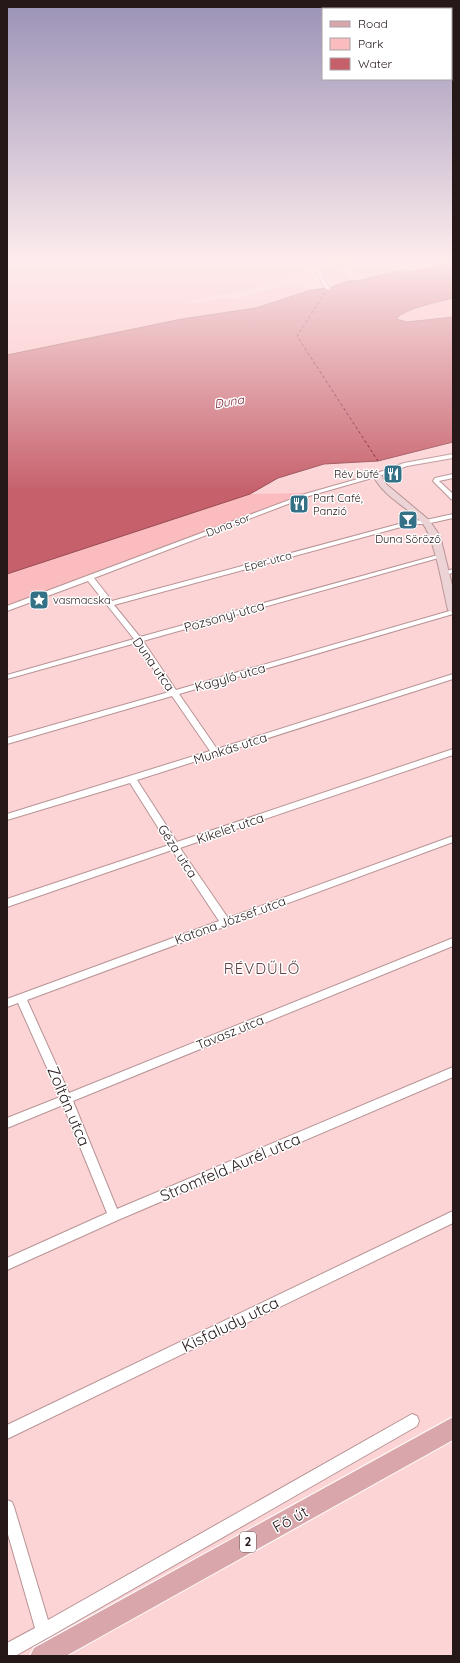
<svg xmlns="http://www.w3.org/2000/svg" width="460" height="1663" viewBox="0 0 460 1663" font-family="Quicksand,sans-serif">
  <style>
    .green { fill: #fbbcbf }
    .water { fill: #c6606b; stroke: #964a52 }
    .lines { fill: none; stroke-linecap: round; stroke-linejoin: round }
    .ferry { stroke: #6f0f25; stroke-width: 1; stroke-dasharray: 3 2.5; stroke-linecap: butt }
    .street-casing { stroke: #b89395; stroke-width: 2 }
    .secondary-casing { stroke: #b89395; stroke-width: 2 }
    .primary-casing { stroke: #fff; stroke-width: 2 }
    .street { fill: #fff; fill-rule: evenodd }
    .secondary { fill: #ecd3d5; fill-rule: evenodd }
    .primary { fill: #d9a7ab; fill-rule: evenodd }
    .labels { text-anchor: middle; stroke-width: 3; stroke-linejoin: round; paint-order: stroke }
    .far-poi-label { font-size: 11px; fill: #261819; stroke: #fff; text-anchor: start }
    .far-street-label { font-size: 11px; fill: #261819; stroke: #fff }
    .far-water-label { font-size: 12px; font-style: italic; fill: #6f0f25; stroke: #fff }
    .shield { fill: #fff; stroke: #675d5e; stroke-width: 1 }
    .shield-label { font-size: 12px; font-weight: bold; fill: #261819 }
    .street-label { font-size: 13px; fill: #261819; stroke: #fff }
    .quarter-label { font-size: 15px; letter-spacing: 1px; fill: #5e3f41; stroke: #fff }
    .near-street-label { font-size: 16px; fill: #261819; stroke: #fff }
  </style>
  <rect width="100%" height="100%" fill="#fcd4d6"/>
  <!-- green -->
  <g class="green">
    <path d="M7,259h328l-9,2 8,4 -11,3 -5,-3 -12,4v4l-37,9 -11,5 -75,16c16,2 39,-9 52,-4l61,-17 15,8 -55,18 -74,11 -175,36v-8l7,-2 -7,1z"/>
    <path d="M350,259h103v2l-39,10 -53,9 2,-2 -7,-6h-6l-2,-5 5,-2 -4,-3z"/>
    <path d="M344,268l7,11 -16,4 -7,-5 -1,-5z"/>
    <path d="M453,298v7l-3,1 3,2v9l-46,5 -11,-3c9,-11 42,-16 57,-21z"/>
    <path d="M304,493l-297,118v-37l243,-80z"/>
  </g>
  <!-- water -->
  <path class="water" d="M453,262v36c-14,4 -48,10 -57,21l11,3 46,-5v125l-75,19 -54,3 -46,14 -28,16 -243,80v-219l175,-36 74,-11 55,-18 17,-2 20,-7 13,-1 41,-10 6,2 6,-1z"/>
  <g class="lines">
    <!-- ferry -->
    <path class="ferry" d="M328,288l-31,48 81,125"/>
    <!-- street casing -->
    <g class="street-casing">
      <g id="street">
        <path d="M316,272h4l10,17h-4z"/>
        <path d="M453,454v4l-46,8 -28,10 -70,20 -215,82 18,23 298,-80 16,-1 27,-6v4l-27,6h-14l-298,81 26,32 298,-82h4v2l-299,84 33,49 277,-80v4l-274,80 38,55 236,-75v5l-316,101 40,62 276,-93v6l-273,93 48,70 225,-82v6l-426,158 42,93 384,-155v8l-380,155 44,108 336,-142v10l-335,143 -111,50v-12l100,-45 -44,-108 -56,23v-10l53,-21 -42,-94 -11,4v-8l212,-78 -47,-71 -165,57v-8l162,-54 -39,-62 -123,37v-6l203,-63 -38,-55 -165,48v-6l162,-46 -33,-49 -129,36v-4l127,-36 -46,-58 -81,30v-5l298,-112 70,-20 29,-11z"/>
        <path d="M453,474v4l-14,3 14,13v6l-2,-1 -18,-18 2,-3z"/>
        <path d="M453,569v4l-9,2 -3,-2z"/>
        <path d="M453,1211v12l-446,216v-14z"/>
        <path d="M412,1414l5,2 2,5 -2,5 -368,211 -34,19h-8v-13l28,-15 -28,-97v-31l5,2 2,5 34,113z"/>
      </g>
    </g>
    <!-- secondary casing -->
    <g class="secondary-casing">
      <g id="secondary">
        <path d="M343,259h6c-2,12 -21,13 -31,16l-3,-2 25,-8z"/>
        <path d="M377,472l3,1 6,11 43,36 11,16 13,53v24l-5,-3c-5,-21 -13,-70 -25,-86 -16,-18 -39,-26 -50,-49z"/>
      </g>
    </g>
    <!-- primary casing -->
    <g class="primary-casing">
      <path id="primary" d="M453,1417v23l-387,216h-36l4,-8z"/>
    </g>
    <!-- street -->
    <use href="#street" class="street"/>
    <!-- secondary -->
    <use href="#secondary" class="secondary"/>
    <!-- primary -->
    <use href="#primary" class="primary"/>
  </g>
  <!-- sky -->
  <linearGradient id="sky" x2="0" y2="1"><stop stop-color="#9a92b6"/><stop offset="0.53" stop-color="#feeced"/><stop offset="1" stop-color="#feeced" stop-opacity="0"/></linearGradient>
  <rect width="460" height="492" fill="url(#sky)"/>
  <!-- icons -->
  <defs>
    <g id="restaurant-square" transform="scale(1)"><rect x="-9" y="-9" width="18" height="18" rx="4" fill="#347187" stroke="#fff"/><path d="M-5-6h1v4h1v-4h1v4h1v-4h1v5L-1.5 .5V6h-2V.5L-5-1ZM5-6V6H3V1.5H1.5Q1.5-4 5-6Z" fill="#fff"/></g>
    <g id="bar-square" transform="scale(1)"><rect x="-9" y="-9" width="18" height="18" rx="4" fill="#347187" stroke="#fff"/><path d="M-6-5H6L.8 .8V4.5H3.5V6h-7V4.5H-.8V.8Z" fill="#fff"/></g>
    <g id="sight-square" transform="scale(1)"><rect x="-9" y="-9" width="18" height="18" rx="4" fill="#347187" stroke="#fff"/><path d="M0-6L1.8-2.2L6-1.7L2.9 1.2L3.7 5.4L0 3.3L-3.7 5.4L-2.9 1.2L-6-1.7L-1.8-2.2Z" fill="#fff"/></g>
  </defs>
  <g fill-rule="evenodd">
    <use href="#restaurant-square" x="393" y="474"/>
    <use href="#restaurant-square" x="299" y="504"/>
    <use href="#bar-square" x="408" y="520"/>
    <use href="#sight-square" x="39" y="600"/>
  </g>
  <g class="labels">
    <!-- far-poi labels -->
    <g class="far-poi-label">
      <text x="379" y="478" text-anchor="end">Rév büfé</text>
      <text x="313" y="502">Part Café,<tspan x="313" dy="13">Panzió</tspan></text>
      <text x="408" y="543" text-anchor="middle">Duna Söröző</text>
      <text x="53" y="604">vasmacska</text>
    </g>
    <!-- far-street labels -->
    <g class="far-street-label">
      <text transform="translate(228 525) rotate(-21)" y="4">Duna sor</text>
      <text transform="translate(268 561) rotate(-15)" y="4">Eper utca</text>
    </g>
    <!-- far-water labels -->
    <g class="far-water-label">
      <text transform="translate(229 402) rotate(-10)" y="4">Duna</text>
    </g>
    <!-- shield labels -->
    <rect class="shield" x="240" y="1532" width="16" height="20" rx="3"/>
    <g class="shield-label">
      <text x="248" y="1546">2</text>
    </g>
    <!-- street labels -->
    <g class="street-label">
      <text transform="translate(224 616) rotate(-16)" y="5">Pozsonyi utca</text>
      <text transform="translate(154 664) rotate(55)" y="5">Duna utca</text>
      <text transform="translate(230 677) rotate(-16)" y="5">Kagyló utca</text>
      <text transform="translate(230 748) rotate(-18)" y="5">Munkás utca</text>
      <text transform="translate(230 828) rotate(-19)" y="5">Kikelet utca</text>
      <text transform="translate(178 851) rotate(57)" y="5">Géza utca</text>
      <text transform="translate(230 920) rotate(-20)" y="5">Katona József utca</text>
      <text transform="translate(230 1032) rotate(-22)" y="5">Tavasz utca</text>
    </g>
    <!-- quarter labels -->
    <g class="quarter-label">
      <text x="262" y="974">RÉVDŰLŐ</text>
    </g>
    <!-- near-street labels -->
    <g class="near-street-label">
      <text transform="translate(69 1106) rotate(67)" y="6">Zoltán utca</text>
      <text transform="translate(230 1167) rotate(-23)" y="6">Stromfeld Aurél utca</text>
      <text transform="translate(230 1324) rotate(-26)" y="6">Kisfaludy utca</text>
      <text transform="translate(290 1519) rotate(-29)" y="6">Fő út</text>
    </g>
  </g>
  <!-- border -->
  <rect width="460" height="1663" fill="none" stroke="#261819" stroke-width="16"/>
  <!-- legend -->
  <rect x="322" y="8" width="130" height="72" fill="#ffffff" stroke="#a8a3a3"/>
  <rect x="330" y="21" width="20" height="6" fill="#d9a7ab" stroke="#a8a3a3"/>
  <text x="358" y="28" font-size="12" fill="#261819">Road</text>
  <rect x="330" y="38" width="20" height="12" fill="#fbbcbf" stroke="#a8a3a3"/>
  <text x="358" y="48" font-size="12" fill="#261819">Park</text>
  <rect x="330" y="58" width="20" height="12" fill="#c6606b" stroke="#a8a3a3"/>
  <text x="358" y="68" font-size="12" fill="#261819">Water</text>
</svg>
